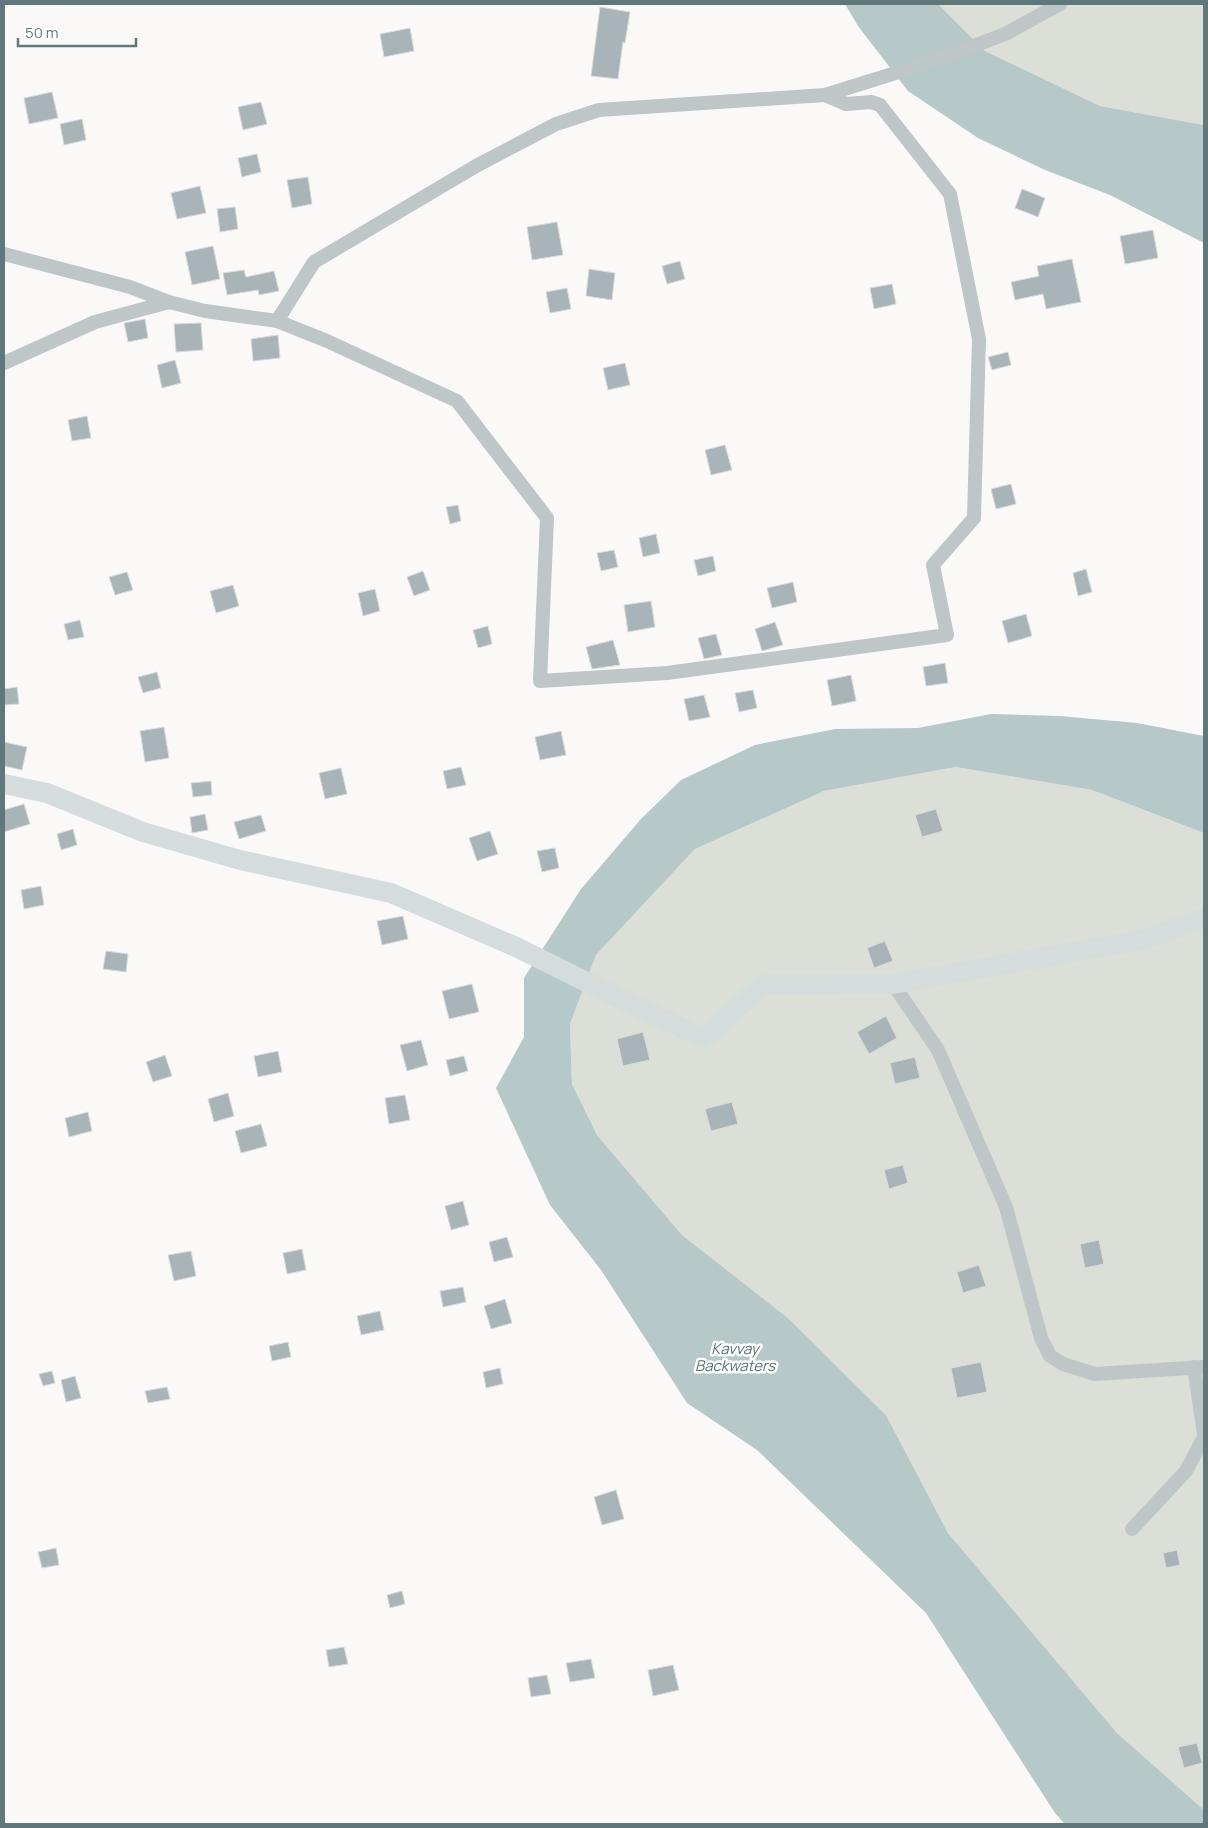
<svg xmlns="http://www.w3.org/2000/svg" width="1208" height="1828" viewBox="0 0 1208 1828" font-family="Manrope,sans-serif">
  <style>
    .green { fill: #dbdfd7 }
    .water { fill: #b6c8c8 }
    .building { fill: #a8b4b7; stroke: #dcdbda }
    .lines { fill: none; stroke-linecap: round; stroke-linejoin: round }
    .street { stroke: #bec6c8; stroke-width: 14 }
    .secondary { stroke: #d5dcdc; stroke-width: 20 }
    .labels { text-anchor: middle; stroke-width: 5; stroke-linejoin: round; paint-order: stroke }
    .water-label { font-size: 15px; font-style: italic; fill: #5a7474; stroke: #fff }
  </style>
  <rect width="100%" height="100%" fill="#faf9f8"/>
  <!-- green -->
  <g class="green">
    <path d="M938,4h266v121l-104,-19 -115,-55z"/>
    <path d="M956,767l136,23 112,43v977l-87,-77 -169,-200 -62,-118 -98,-97 -106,-83 -85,-100 -25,-51 -2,-60 26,-69 99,-106 129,-58z"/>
  </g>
  <!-- water -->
  <g class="water">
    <path d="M845,4h93l47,47 115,55 104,19v118l-94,-48 -65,-25 -67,-32 -70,-47 -50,-65z"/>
    <path d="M991,714l69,2 77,7 67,13v97l-112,-43 -136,-23 -132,24 -129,58 -99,106 -26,69 2,60 25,51 85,100 106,83 98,97 62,118 169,200 87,77v14h-139l-10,-11 -129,-200 -169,-163 -70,-47 -86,-133 -51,-65 -54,-117 28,-51v-59l57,-89 60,-70 40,-39 74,-35 80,-16 83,-1z"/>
  </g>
  <!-- building -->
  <g class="building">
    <path d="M600,7l30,5 -5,31 -2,-1 -5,37 -27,-3z"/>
    <path d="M410,28l4,23 -30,6 -4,-23z"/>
    <path d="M52,92l6,26 -29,6 -5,-26z"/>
    <path d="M261,102l6,22 -24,6 -5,-23z"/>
    <path d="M82,119l4,21 -22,5 -4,-21z"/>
    <path d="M257,154l4,18 -19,5 -4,-19z"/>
    <path d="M308,177l4,27 -20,4 -5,-28z"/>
    <path d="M200,186l6,27 -29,6 -6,-26z"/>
    <path d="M1022,189l23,9 -7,19 -23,-9z"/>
    <path d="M235,207l3,22 -18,3 -3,-23z"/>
    <path d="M557,222l6,33 -31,5 -5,-33z"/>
    <path d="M1153,230l5,28 -33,6 -5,-28z"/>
    <path d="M213,246l7,33 -28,6 -7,-33z"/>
    <path d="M1072,259l9,43 -35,7 -3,-15 -28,6 -4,-18 28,-6 -2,-10z"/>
    <path d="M680,261l5,18 -18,5 -5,-18z"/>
    <path d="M589,269l26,4 -3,27 -26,-4z"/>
    <path d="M244,270l2,7 28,-6 5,20 -20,4 -1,-5 -31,5 -4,-22z"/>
    <path d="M892,284l4,20 -22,5 -4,-21z"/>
    <path d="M567,288l4,21 -21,4 -4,-21z"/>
    <path d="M145,319l3,19 -20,4 -4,-19z"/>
    <path d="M201,323l2,27 -27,2 -2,-28z"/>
    <path d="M278,335l2,23 -27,3 -2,-22z"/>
    <path d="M1008,352l3,13 -19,5 -4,-13z"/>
    <path d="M175,360l6,23 -19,5 -5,-23z"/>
    <path d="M625,363l5,22 -22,5 -5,-22z"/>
    <path d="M87,416l4,22 -19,3 -4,-21z"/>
    <path d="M725,445l7,25 -21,5 -6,-25z"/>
    <path d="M1011,484l5,20 -20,5 -5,-20z"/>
    <path d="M458,505l3,16 -11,3 -4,-17z"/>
    <path d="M656,534l4,19 -17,4 -4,-19z"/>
    <path d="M614,550l4,17 -17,4 -4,-18z"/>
    <path d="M713,556l3,15 -18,5 -4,-16z"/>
    <path d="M1086,569l6,23 -14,4 -5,-23z"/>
    <path d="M423,571l7,19 -16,6 -7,-19z"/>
    <path d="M127,572l6,18 -18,5 -6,-18z"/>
    <path d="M793,582l4,20 -25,6 -5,-20z"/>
    <path d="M233,585l6,21 -23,7 -6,-22z"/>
    <path d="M375,589l5,22 -17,5 -5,-23z"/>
    <path d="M651,601l4,26 -27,5 -4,-27z"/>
    <path d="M1026,614l6,22 -24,7 -6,-22z"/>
    <path d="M80,620l4,17 -16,3 -4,-16z"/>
    <path d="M775,622l8,23 -21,6 -7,-22z"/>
    <path d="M488,626l4,18 -14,4 -5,-18z"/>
    <path d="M716,634l6,21 -18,4 -6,-21z"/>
    <path d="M613,640l7,25 -28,4 -6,-22z"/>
    <path d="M945,663l3,20 -22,3 -3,-19z"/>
    <path d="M157,672l4,16 -18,5 -5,-16z"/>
    <path d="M851,675l5,26 -24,5 -5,-26z"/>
    <path d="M17,687l2,17 -15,1v-16z"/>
    <path d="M753,690l4,18 -18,4 -4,-19z"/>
    <path d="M704,695l6,22 -21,4 -5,-22z"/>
    <path d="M164,727l5,31 -24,4 -5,-31z"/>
    <path d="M561,731l5,24 -26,5 -5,-23z"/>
    <path d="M4,742l23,5 -5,23 -18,-4z"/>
    <path d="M461,767l5,18 -19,4 -4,-18z"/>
    <path d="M341,768l6,26 -22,5 -6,-26z"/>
    <path d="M211,781l1,14 -19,2 -2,-14z"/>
    <path d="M24,804l6,20 -26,8v-22z"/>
    <path d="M936,809l7,22 -21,6 -7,-22z"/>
    <path d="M205,814l3,16 -16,3 -2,-16z"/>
    <path d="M261,815l5,16 -27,8 -5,-17z"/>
    <path d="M73,829l4,16 -16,5 -4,-16z"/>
    <path d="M490,831l8,23 -21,7 -8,-23z"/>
    <path d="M555,848l4,20 -17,4 -5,-21z"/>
    <path d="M41,886l3,19 -20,4 -3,-19z"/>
    <path d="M403,916l5,23 -26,6 -5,-24z"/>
    <path d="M885,941l8,20 -19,7 -7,-20z"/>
    <path d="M106,951l22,3 -2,18 -23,-3z"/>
    <path d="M472,984l7,28 -30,7 -7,-28z"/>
    <path d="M886,1016l11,22 -28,16 -12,-22z"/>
    <path d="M643,1032l7,28 -27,6 -6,-27z"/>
    <path d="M421,1040l7,25 -21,6 -7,-26z"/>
    <path d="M278,1051l4,21 -24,5 -4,-21z"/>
    <path d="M165,1055l7,21 -19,6 -7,-20z"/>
    <path d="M464,1056l4,15 -18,5 -4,-16z"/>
    <path d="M915,1057l5,21 -25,6 -5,-21z"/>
    <path d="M228,1093l6,23 -20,6 -6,-23z"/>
    <path d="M405,1095l5,25 -21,4 -4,-26z"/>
    <path d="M732,1102l6,22 -27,7 -6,-22z"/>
    <path d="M88,1112l4,19 -23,6 -4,-19z"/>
    <path d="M261,1124l6,22 -26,7 -6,-22z"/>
    <path d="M903,1165l5,18 -19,6 -5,-19z"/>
    <path d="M463,1201l6,24 -18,5 -6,-24z"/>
    <path d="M507,1237l6,20 -19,5 -5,-20z"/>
    <path d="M1099,1240l5,24 -19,4 -5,-24z"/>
    <path d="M302,1249l4,21 -19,4 -4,-21z"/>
    <path d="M191,1251l5,25 -22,5 -6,-26z"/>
    <path d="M979,1265l7,21 -23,7 -6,-21z"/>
    <path d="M463,1287l3,15 -23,5 -3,-16z"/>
    <path d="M505,1299l7,24 -21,6 -7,-23z"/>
    <path d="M380,1311l4,19 -23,5 -4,-19z"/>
    <path d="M288,1342l3,15 -19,4 -3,-15z"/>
    <path d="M981,1362l6,30 -30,6 -6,-30z"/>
    <path d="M500,1368l3,16 -17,4 -3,-16z"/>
    <path d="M52,1371l3,12 -12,3 -4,-12z"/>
    <path d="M75,1376l6,22 -15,4 -5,-22z"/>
    <path d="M167,1387l3,12 -22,4 -3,-12z"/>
    <path d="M616,1490l8,29 -22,6 -8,-28z"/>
    <path d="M56,1548l3,17 -17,3 -4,-16z"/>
    <path d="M1177,1550l3,15 -14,3 -3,-15z"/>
    <path d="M402,1591l3,13 -15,4 -3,-13z"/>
    <path d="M344,1647l4,17 -19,3 -3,-17z"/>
    <path d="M591,1659l4,19 -25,4 -4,-19z"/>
    <path d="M673,1665l6,25 -26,6 -5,-26z"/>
    <path d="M547,1675l4,19 -20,3 -3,-19z"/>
    <path d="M1197,1743l5,20 -18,5 -6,-21z"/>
  </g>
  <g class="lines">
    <!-- street -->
    <g class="street">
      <path d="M4,254l126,33 39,15 36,9 72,10 50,20 130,60 90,117 -7,163 127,-8 280,-38 -14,-70 41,-47 5,-179 -29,-145 -70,-89 -9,-3 -25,2 -21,-9"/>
      <path d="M277,321l37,-59 162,-96 80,-42 43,-14 226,-15 93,-29 69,-25 20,-8 53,-29"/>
      <path d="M4,363l91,-41 74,-20"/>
      <path d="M893,984l45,66 68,157 35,131 9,18 13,8 32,10 109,-7"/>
      <path d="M1194,1367l10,67"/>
      <path d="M1132,1529l54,-58 18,-34"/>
    </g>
    <!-- secondary -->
    <path class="secondary" d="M4,784l43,9 96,39 97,28 151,33 123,53 121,60 69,32 59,-53 130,-1 254,-45 57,-21"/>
  </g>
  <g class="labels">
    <!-- water labels -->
    <g class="water-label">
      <text x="735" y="1354">Kavvay<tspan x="735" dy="17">Backwaters</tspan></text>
    </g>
  </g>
  <!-- border -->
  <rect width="1208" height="1828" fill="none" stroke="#60777c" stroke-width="10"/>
  <!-- scale -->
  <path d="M18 38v8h118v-8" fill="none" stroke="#60777c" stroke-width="2.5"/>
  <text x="25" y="38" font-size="15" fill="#60777c" stroke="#ffffff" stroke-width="4" paint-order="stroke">50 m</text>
</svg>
